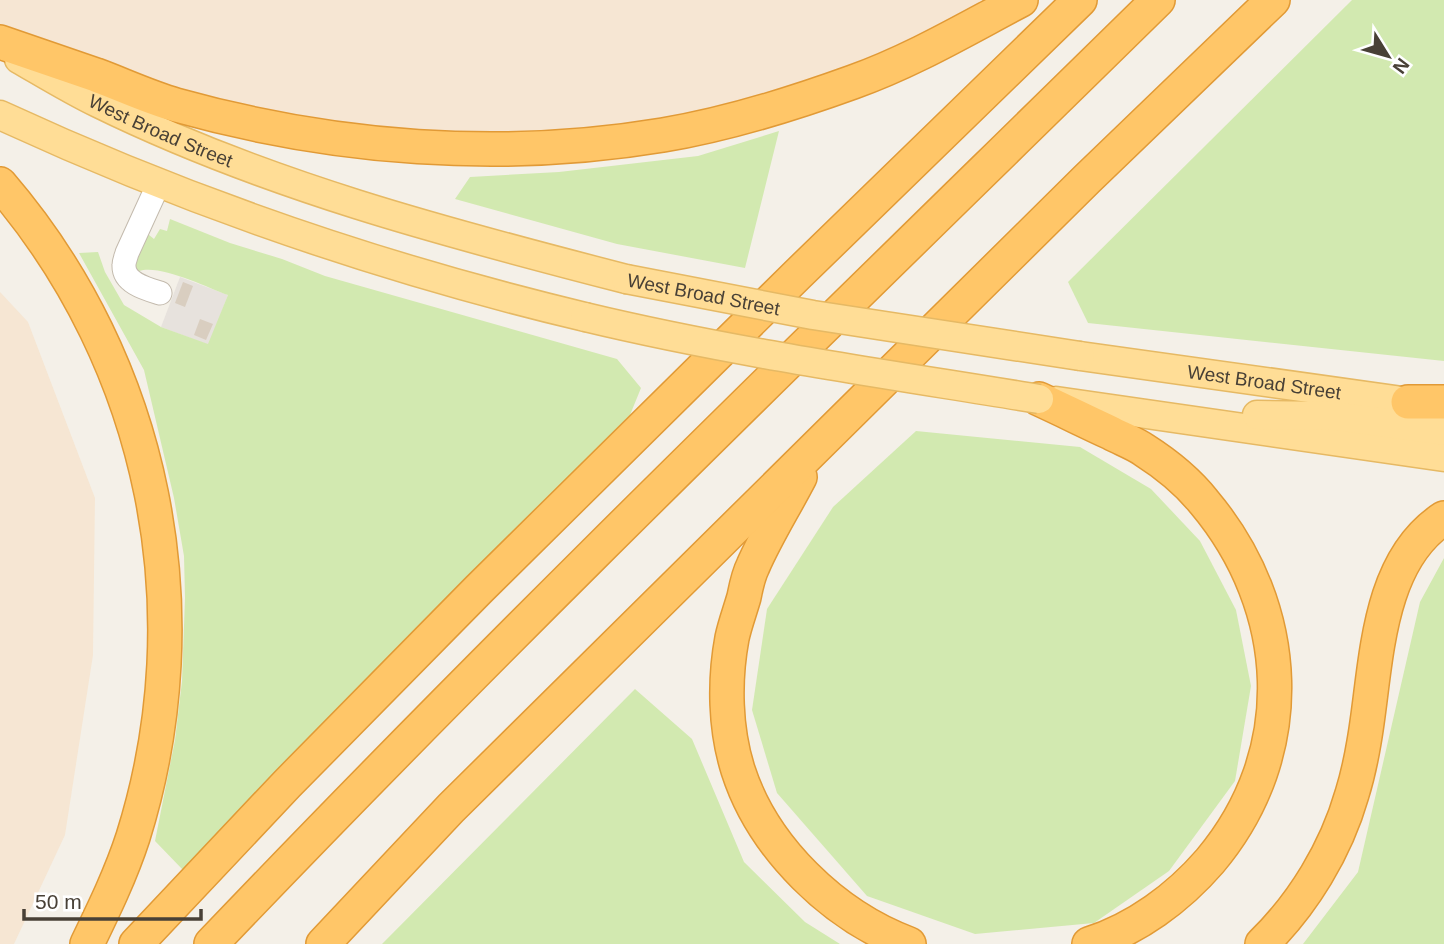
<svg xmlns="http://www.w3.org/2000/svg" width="1444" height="944" viewBox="0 0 1444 944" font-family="Arial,sans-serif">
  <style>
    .commercial { fill: #f6e6d3 }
    .industrial { fill: #e7e2dd }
    .green { fill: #d2e9b0 }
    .building { fill: #d9cec0 }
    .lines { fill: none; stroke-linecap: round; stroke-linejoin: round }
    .minor-casing { stroke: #c3baad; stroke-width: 25 }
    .major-casing { stroke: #e6b964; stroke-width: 31 }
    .highway-casing { stroke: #e19a36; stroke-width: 36 }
    .minor { stroke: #fff; stroke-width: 23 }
    .major { stroke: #ffdd96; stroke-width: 28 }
    .highway { stroke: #ffc668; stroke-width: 33 }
    .major-bridge-casing { stroke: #e6b964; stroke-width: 31; stroke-linecap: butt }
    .major-bridge { stroke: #ffdd96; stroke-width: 28 }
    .labels { text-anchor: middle; stroke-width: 7; stroke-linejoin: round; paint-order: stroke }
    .street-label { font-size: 19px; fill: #484036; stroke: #fff }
  </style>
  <rect width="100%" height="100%" fill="#f4f0e8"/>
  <!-- commercial -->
  <g class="commercial">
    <path d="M0,0h1021l-292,120 -346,24 -383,-102z"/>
    <path d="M0,292l28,30 67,176 -2,157 -28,180 -51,109h-14z"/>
  </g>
  <!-- industrial -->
  <path class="industrial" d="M180,277l48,18 -19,50 -48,-18z"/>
  <!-- green -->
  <g class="green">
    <path d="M1352,0h92v361l-356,-38 -20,-41z"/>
    <path d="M779,131l-34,137 -128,-24 -162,-45 15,-22 89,-5 139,-16z"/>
    <path d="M170,219l60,24 52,16 43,17 292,83 24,29 -11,27 -447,455 -28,-29 20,-101 7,-59 3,-83 -1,-42 -10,-58 -30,-128 -65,-117 19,-1 7,20 19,33 37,22 47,17 20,-49c-22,-8 -68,-31 -89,-24l-9,-6 8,-39 16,13 6,-10 7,2z"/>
    <path d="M916,431l164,16 71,42 49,52 36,69 15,76 -16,95 -66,90 -75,52 -119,11 -108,-38 -90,-103 -25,-83 15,-101 66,-102z"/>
    <path d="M1444,558v386h-141l55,-72 62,-270z"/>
    <path d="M635,689l57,50 52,123 61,60 35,22h-458z"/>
  </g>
  <!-- building -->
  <g class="building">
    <path d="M183,282l10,4 -8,21 -10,-4z"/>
    <path d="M200,319l13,5 -7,16 -12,-5z"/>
  </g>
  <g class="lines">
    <!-- minor casing -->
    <g class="minor-casing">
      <path id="minor" d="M159,183l-32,70c-1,4 -3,8 -3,12 -1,18 23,24 36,28"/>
    </g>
    <!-- major casing -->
    <g class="major-casing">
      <g id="major">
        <path id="s1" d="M19,59c26,15 52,31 79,44 167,82 349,130 528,176"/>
        <path d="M0,115c188,87 384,154 585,202"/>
        <path id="s2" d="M1080,356l351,49"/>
        <path d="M1056,401l388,56"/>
        <path d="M1257,415l77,1 110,15"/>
      </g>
    </g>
    <!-- highway casing -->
    <g class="highway-casing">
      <g id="highway">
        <path d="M0,42c32,11 64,22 96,33 27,10 52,22 80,30 158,44 325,57 487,30 61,-10 132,-32 190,-53 59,-21 113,-53 168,-82"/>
        <path d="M0,184c155,180 204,427 133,653 -12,37 -29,72 -46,107"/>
        <path d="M1039,399c24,11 48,23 72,34 11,6 23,10 33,17 22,14 44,32 60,52 89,106 97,251 6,359 -32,37 -74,68 -121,83"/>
        <path d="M1408,402h36"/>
        <path d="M800,477c-15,29 -34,59 -47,89 -5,10 -7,21 -9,31 -4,14 -9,27 -12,41 -8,43 -7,91 6,132 25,78 96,146 171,174"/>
        <path d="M136,944l151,-160 192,-195 317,-313 284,-276"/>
        <path d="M211,944c308,-323 629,-632 947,-944"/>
        <path d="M323,944l128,-136 636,-629 186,-179"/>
        <path d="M1262,944c41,-40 74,-94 90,-150 5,-16 9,-34 12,-52 13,-72 10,-179 80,-224"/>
      </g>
    </g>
    <!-- minor -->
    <use href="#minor" class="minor"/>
    <!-- major -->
    <use href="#major" class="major"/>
    <!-- highway -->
    <use href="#highway" class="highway"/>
    <!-- major-bridge casing -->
    <g class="major-bridge-casing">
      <g id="major-bridge">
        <path id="s3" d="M626,279l187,36 267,41"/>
        <path d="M585,317c150,36 302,57 454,82"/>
      </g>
    </g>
    <!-- major-bridge -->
    <use href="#major-bridge" class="major-bridge"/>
  </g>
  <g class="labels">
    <!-- street labels -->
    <g class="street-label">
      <text dy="7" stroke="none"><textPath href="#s1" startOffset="159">West Broad Street</textPath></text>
      <text dy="7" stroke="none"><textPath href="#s3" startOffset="79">West Broad Street</textPath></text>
      <text dy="7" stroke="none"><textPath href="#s2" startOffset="186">West Broad Street</textPath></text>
    </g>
  </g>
  <!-- north arrow -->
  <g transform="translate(1388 56) rotate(127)" stroke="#ffffff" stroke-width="5" paint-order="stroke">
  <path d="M0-5L12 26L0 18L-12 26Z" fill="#484036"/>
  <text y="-10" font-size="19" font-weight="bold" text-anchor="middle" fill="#484036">N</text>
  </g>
  <!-- scale -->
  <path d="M24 909v10h177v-10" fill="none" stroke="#484036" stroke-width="3.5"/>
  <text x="35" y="909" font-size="21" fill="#484036" stroke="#ffffff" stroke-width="5" paint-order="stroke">50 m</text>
</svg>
